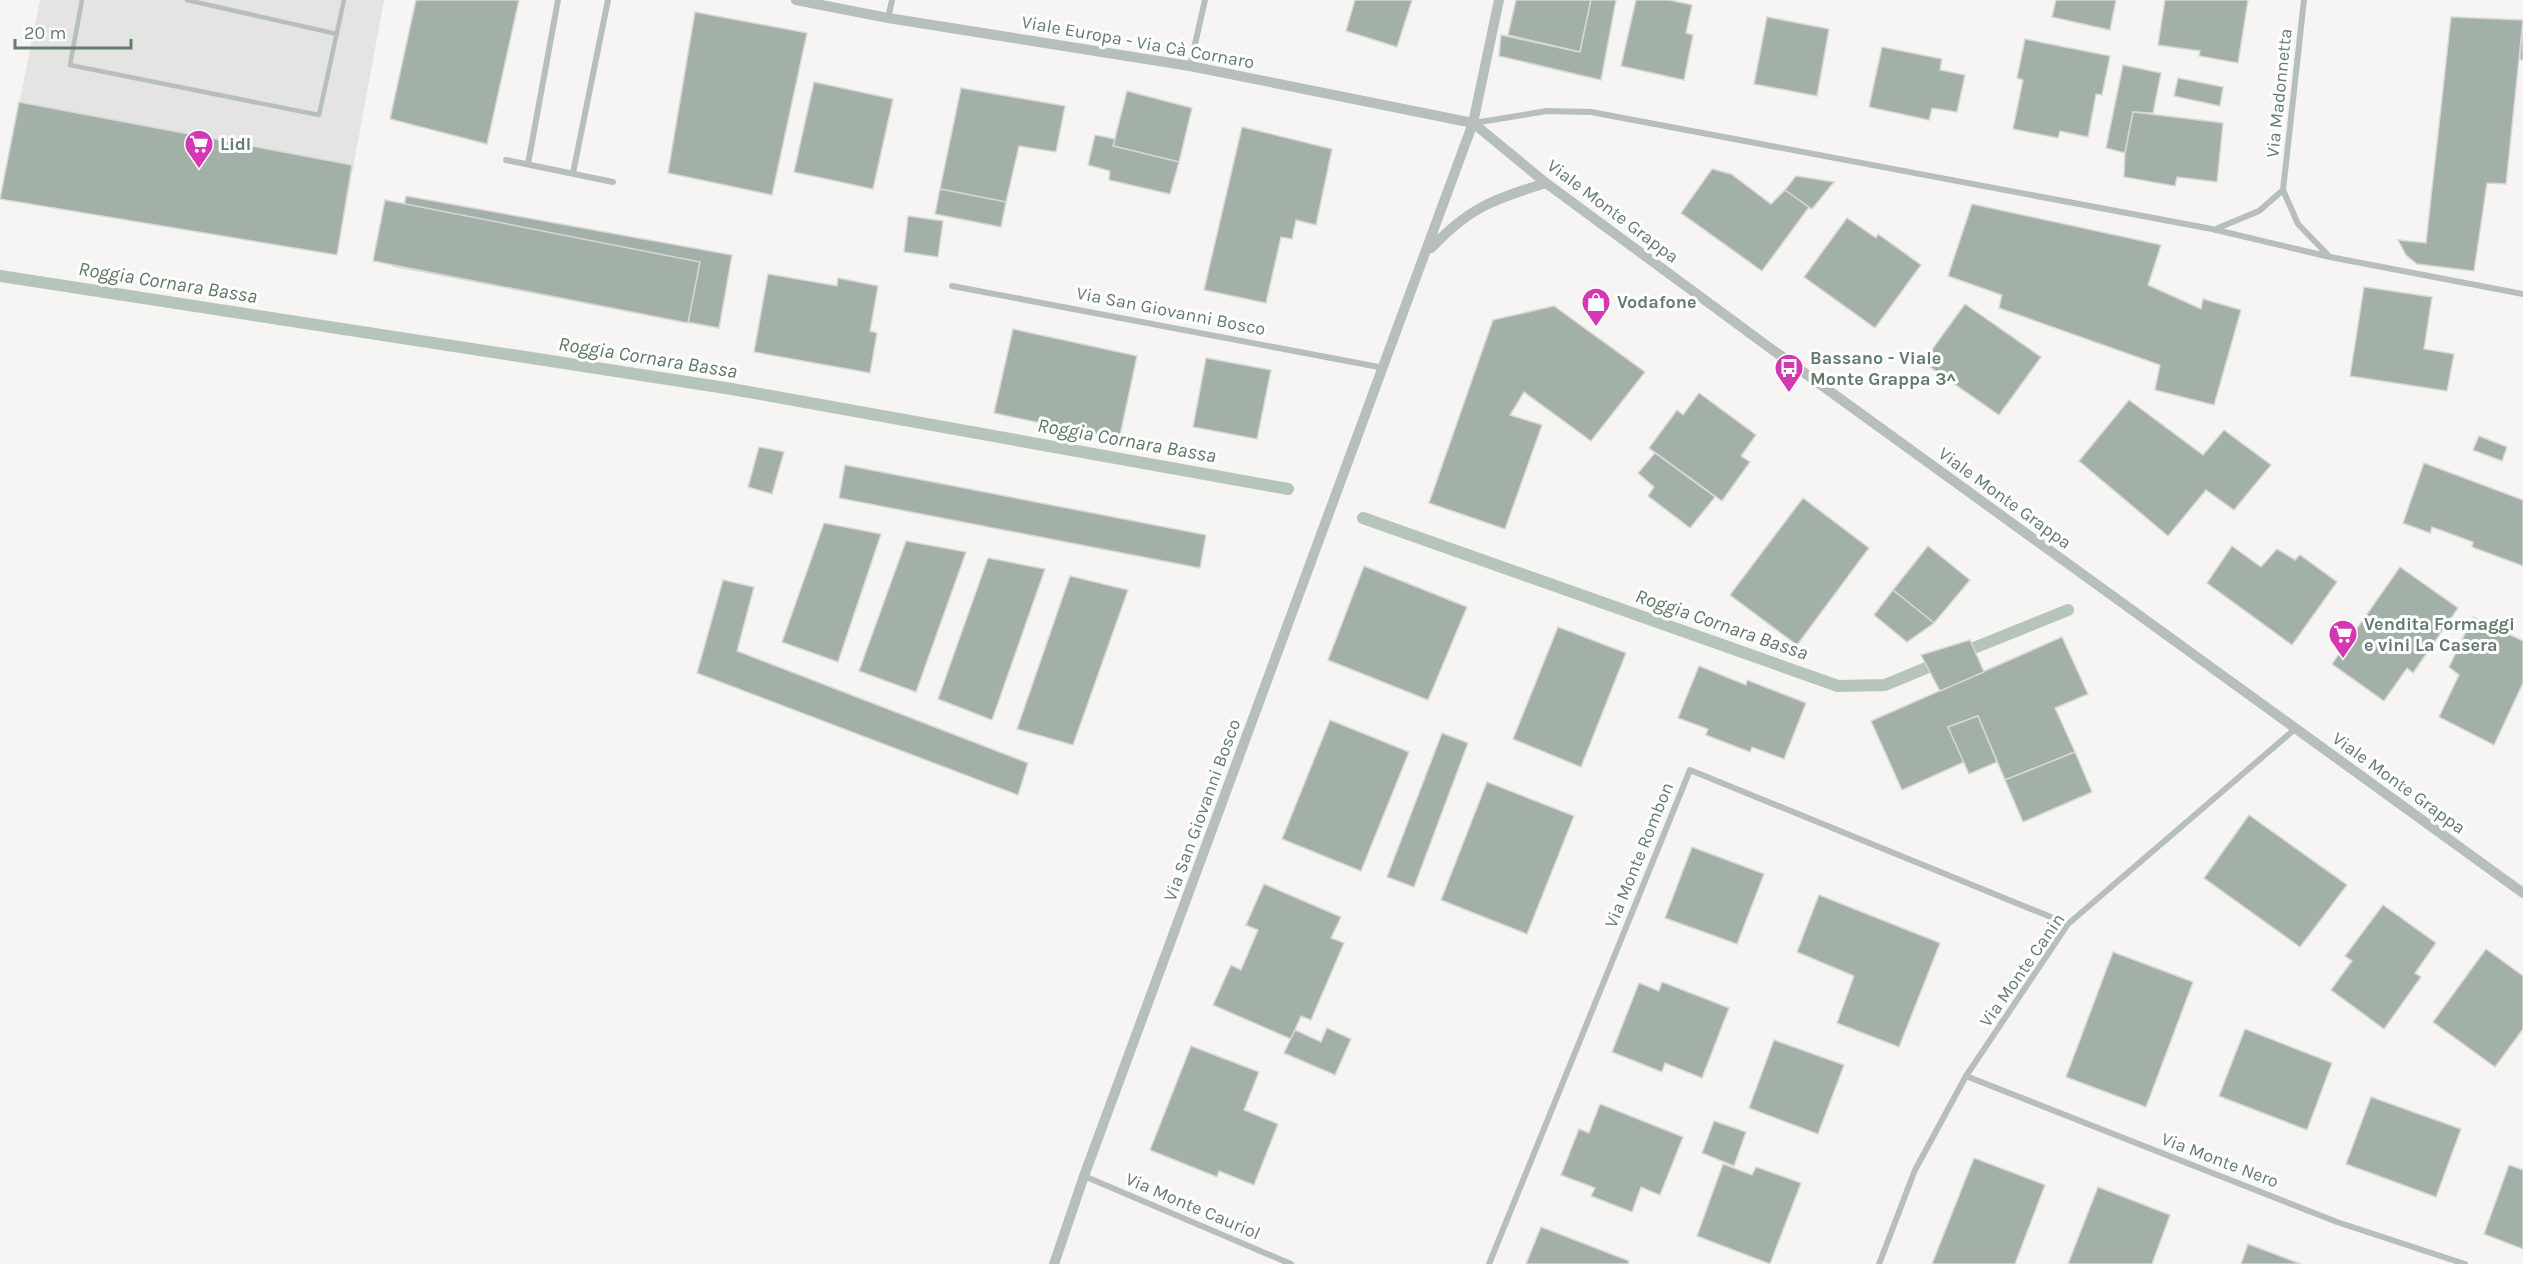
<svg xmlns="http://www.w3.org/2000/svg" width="2523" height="1264" viewBox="0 0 2523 1264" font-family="Karla,sans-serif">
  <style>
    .built { fill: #e4e4e3 }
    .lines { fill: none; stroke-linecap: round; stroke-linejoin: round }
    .stream { stroke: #b6c5ba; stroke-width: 12 }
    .building { fill: #a3b0a8; stroke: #d8d6d6; stroke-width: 1.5 }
    .service { stroke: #b7bfba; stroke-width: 4.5 }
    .minor { stroke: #b7bfba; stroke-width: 6 }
    .tertiary { stroke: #b7bfba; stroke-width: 10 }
    .labels { text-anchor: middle; stroke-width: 6; stroke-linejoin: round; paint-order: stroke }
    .street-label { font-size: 18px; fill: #647c6e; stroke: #fff }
    .poi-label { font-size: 18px; font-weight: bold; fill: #647c6e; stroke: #fff; text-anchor: start }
    .water-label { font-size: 20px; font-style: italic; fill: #5f7865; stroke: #fff }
  </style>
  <rect width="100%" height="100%" fill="#f7f4f4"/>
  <!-- built -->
  <path class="built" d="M40,0h344l-47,255 -337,-56z"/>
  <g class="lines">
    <!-- stream -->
    <g class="stream">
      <path d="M0,276l732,113 556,100"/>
      <path d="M1363,518l475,168 47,-1 58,-24"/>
      <path d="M1959,654l109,-44"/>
    </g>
  </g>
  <!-- building -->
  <g class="building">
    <path d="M416,0h103l-32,144 -97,-25z"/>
    <path d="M1355,0h57l-15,47 -51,-16z"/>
    <path d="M1516,0h75l-11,52 -72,-17z"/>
    <path d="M1591,0h25l-15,80 -102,-24 2,-21 79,17z"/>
    <path d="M1636,0h33l23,5 -6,28 7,2 -9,45 -63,-14z"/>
    <path d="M2056,0h60l-6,30 -58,-13z"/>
    <path d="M2165,0h83l-10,63 -39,-7 1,-5 -42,-6z"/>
    <path d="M695,12l112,21 -35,162 -104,-22z"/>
    <path d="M1767,17l62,12 -12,67 -63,-12z"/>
    <path d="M2451,17l72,3 -17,164 -19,-1 -13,88 -57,-7 -11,-9 -8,-15 28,3z"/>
    <path d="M2523,20v40l-3,-1z"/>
    <path d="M2025,39l85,17 -8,39 -6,-1 -8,43 -28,-6 -2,7 -45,-9 10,-49 -6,-2z"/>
    <path d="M1882,47l60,12 -2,11 25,5 -8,37 -25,-4 -3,12 -60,-13z"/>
    <path d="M2123,65l38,8 -8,40 -20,-1 -8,41 -19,-5z"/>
    <path d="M2178,78l45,9 -3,19 -46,-10z"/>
    <path d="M814,82l79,17 -20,90 -79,-17z"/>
    <path d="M961,88l104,18 -9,46 -37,-6 -13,56 -66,-13z"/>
    <path d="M1127,91l65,17 -13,54 -66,-16z"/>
    <path d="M19,102l333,63 -15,90 -337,-56z"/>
    <path d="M2133,112l90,11 -6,59 -40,-5 -2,9 -51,-9 1,-24z"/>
    <path d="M1242,127l90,22 -16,76 -20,-5 -4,19 -11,-2 -15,66 -62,-13z"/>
    <path d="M1095,135l20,4 -2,7 66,16 -9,32 -61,-14 1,-9 -22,-6z"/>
    <path d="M1712,169l19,5 40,30 14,-14 24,17 -47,64 -81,-58z"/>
    <path d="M1796,176l38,6 -22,27 -27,-19z"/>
    <path d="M940,189l66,13 -5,25 -66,-13z"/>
    <path d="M406,196l326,59 -13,73 -326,-62z"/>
    <path d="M385,200l315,62 -12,61 -315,-62z"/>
    <path d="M1972,204l189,41 -13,40 53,24 2,-10 38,11 -27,95 -59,-15 5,-25 -161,-57 3,-13 -54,-19z"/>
    <path d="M908,216l35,5 -5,36 -34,-5z"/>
    <path d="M1847,218l29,20 2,-4 43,31 -46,63 -71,-51z"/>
    <path d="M768,274l69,12 1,-8 40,8 -8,45 7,2 -7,40 -116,-21z"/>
    <path d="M2364,287l68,10 -8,52 30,5 -7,37 -97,-15z"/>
    <path d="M1965,304l76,53 -42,58 -76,-53z"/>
    <path d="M1554,306l91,66 -54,69 -67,-49 -14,23 32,10 -37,104 -76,-26 64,-183z"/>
    <path d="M1013,329l124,27 -18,84 -125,-27z"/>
    <path d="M1206,358l65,12 -14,69 -64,-12z"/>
    <path d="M1699,393l57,42 -15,21 9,6 -28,39 -73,-53 28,-38 6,5z"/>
    <path d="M2129,400l74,55 21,-25 47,35 -37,45 -28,-20 -38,46 -89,-75z"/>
    <path d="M2479,436l28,11 -5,14 -29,-11z"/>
    <path d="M759,447l25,5 -12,42 -24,-7z"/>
    <path d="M1655,453l60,44 -25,31 -42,-32 6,-9 -16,-14z"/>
    <path d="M2424,463l99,37v66l-51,-19 1,-5 -41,-15 -2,6 -27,-10z"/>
    <path d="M845,465l361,70 -6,33 -361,-70z"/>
    <path d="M1803,498l66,50 -72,97 -67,-50z"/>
    <path d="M824,523l57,11 -43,128 -56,-20z"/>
    <path d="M906,541l60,11 -50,140 -57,-21z"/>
    <path d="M1928,546l42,34 -36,43 -41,-33z"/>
    <path d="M2232,546l29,21 16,-18 18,11 5,-5 37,27 -45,63 -85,-62z"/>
    <path d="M988,558l57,11 -53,151 -54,-21z"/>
    <path d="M1364,566l103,41 -39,93 -100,-40z"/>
    <path d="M2400,567l58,41 -45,65 -6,-5 -23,33 -52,-37z"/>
    <path d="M1070,576l58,14 -55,155 -56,-16z"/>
    <path d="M723,580l31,7 -17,64 291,112 -10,32 -321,-122z"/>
    <path d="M1893,590l41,33 -27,19 -33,-27z"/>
    <path d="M2473,617l50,24v42l-29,62 -55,-28 20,-42 -10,-8z"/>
    <path d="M1558,627l68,26 -45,114 -68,-28z"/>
    <path d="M2062,637l26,57 -33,14 20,44 -70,28 -27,-64 -30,11 16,35 -62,28 -31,-69z"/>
    <path d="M1970,640l14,32 -44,19 -19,-36z"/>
    <path d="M1699,666l47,19 1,-5 59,23 -22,56 -32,-12 -2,5 -44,-17 2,-6 -30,-11z"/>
    <path d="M1978,716l19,46 -28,12 -21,-47z"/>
    <path d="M1330,720l79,32 -48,119 -79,-32z"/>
    <path d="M1442,733l26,10 -54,144 -27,-10z"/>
    <path d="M2075,752l17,40 -69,30 -18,-42z"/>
    <path d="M1487,782l87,34 -47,118 -86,-34z"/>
    <path d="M2249,815l98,70 -47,62 -96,-69z"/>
    <path d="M1692,847l72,27 -27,70 -72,-26z"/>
    <path d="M1264,884l77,33 -10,21 13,5 -33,77 -10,-4 -10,23 -78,-34 18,-40 10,5 17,-40 -12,-5z"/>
    <path d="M1819,895l121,48 -41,104 -62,-24 17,-47 -57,-24z"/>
    <path d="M2383,905l53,38 -21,30 6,4 -37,52 -53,-39 21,-29 -7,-5z"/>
    <path d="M2486,949l37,27v53l-28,38 -62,-45z"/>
    <path d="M2113,952l80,30 -47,125 -80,-30z"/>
    <path d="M1662,982l67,26 -27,70 -37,-15 -3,9 -50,-20 27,-69 20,8z"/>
    <path d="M1327,1028l24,11 -16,36 -51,-22 11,-23 26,12z"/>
    <path d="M2245,1029l87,34 -25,67 -88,-34z"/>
    <path d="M1774,1040l70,25 -26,69 -69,-26z"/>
    <path d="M1191,1046l68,26 -15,38 34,14 -24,61 -35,-14 -2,6 -67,-27z"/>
    <path d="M2371,1097l90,32 -25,68 -90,-33z"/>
    <path d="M1600,1104l83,33 -23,58 -19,-8 -9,25 -41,-16 4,-8 -34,-13 18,-46 10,4z"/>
    <path d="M1714,1121l32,11 -12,34 -32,-13z"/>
    <path d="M1974,1158l71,27 -30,79h-83z"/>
    <path d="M1723,1164l29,11 4,-8 45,16 -31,81 -73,-28z"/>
    <path d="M2509,1165l14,5v79l-39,-15z"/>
    <path d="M2098,1187l72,28 -18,49h-84z"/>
    <path d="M1541,1227l88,34 -1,3h-102z"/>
    <path d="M2248,1244l53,20h-60z"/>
  </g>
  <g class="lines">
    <!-- service -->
    <g class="service">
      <path d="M82,0l-12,65 249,50 25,-115"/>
      <path d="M187,0l150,34"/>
    </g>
    <!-- minor -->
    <g class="minor">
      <path d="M2304,0l-21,190 15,34 31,32"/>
      <path d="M888,18l4,-18"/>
      <path d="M1190,66l15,-66"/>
      <path d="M1474,123l73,-12 44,1 621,117 118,28 193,37"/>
      <path d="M506,160l107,22"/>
      <path d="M528,164l30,-164"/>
      <path d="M573,173l35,-173"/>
      <path d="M2218,228l41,-17 24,-21"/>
      <path d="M952,286l432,82"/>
      <path d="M1966,1076l371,146 128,42"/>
      <path d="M1084,1176l207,88"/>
      <path d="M1489,1264l201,-494 378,154"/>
      <path d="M1879,1264l36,-94 51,-94 102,-152 227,-195"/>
    </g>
    <!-- tertiary -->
    <g class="tertiary">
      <path d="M796,0l92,18 302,48 283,57 73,60 224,165 753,545"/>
      <path d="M1431,248c39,-41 63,-49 115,-65"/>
      <path d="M1054,1264l30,-88 389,-1053 26,-123"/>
    </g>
  </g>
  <!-- icons -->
  <defs>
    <g id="supermarket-pin" transform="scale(1.5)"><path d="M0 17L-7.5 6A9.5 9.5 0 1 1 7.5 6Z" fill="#d437b2" stroke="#fff"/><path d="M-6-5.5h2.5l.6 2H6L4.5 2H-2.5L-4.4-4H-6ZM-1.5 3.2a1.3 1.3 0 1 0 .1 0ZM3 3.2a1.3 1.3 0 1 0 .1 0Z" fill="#fff"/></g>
    <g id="shop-pin" transform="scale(1.5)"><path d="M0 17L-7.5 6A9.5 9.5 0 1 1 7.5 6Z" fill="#d437b2" stroke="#fff"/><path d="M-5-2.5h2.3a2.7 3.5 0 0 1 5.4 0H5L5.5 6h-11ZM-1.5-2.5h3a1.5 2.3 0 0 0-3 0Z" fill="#fff"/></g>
    <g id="bus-pin" transform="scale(1.5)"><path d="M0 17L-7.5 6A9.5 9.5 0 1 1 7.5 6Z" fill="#d437b2" stroke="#fff"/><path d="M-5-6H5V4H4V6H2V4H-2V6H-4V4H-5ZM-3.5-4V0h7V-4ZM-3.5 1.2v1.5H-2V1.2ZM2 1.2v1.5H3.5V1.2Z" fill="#fff"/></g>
  </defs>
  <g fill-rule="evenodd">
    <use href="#supermarket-pin" x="199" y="144"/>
    <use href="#shop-pin" x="1596" y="302"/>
    <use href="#bus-pin" x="1789" y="368"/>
    <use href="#supermarket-pin" x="2343" y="634"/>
  </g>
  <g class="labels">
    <!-- street labels -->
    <g class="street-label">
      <text transform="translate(1138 42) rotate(10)" y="6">Viale Europa - Via Cà Cornaro</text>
      <text transform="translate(2279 93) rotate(-84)" y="6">Via Madonnetta</text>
      <text transform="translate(1613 211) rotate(37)" y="6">Viale Monte Grappa</text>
      <text transform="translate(1171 311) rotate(11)" y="6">Via San Giovanni Bosco</text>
      <text transform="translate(2005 498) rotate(36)" y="6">Viale Monte Grappa</text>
      <text transform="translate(2399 783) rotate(36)" y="6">Viale Monte Grappa</text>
      <text transform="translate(1202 810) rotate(-70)" y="6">Via San Giovanni Bosco</text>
      <text transform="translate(1639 855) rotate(-68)" y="6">Via Monte Rombon</text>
      <text transform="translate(2022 970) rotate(-55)" y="6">Via Monte Canin</text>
      <text transform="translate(2220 1160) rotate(21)" y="6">Via Monte Nero</text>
      <text transform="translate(1193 1206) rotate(23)" y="6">Via Monte Cauriol</text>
    </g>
    <!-- poi labels -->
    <g class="poi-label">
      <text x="220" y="150">Lidl</text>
      <text x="1617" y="308">Vodafone</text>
      <text x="1810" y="364">Bassano - Viale<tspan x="1810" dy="21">Monte Grappa 3^</tspan></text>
      <text x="2364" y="630">Vendita Formaggi<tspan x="2364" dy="21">e vini La Casera</tspan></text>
    </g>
    <!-- water labels -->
    <g class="water-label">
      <text transform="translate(168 282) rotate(9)" y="7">Roggia Cornara Bassa</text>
      <text transform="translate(648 357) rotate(9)" y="7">Roggia Cornara Bassa</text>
      <text transform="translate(1127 440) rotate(10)" y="7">Roggia Cornara Bassa</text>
      <text transform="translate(1722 624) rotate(19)" y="7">Roggia Cornara Bassa</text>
    </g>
  </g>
  <!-- scale -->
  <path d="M15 39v9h116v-9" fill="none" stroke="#647c6e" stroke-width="3"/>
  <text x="24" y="39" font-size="18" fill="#647c6e" stroke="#ffffff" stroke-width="4.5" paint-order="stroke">20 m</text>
</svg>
